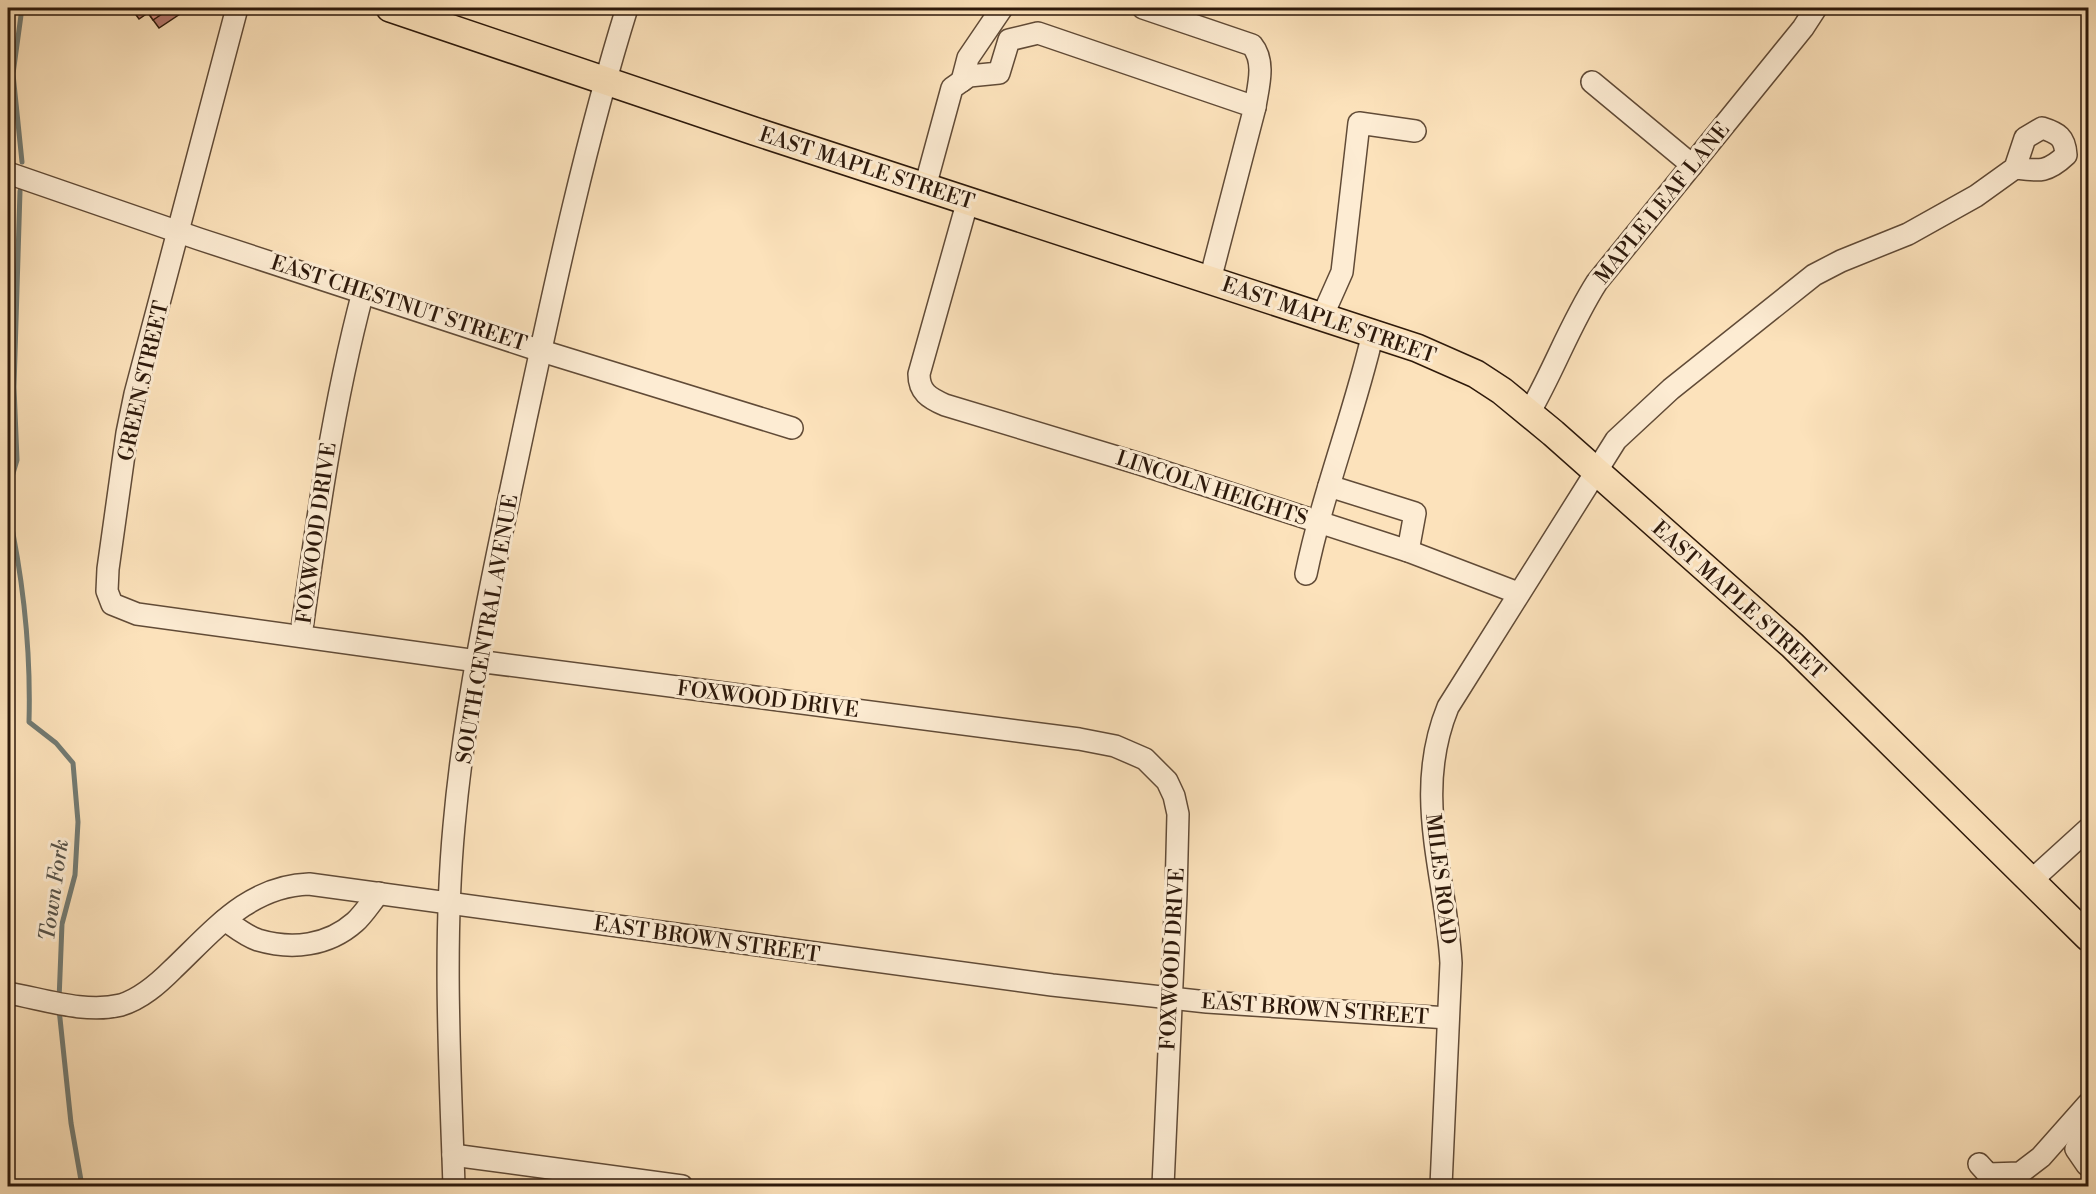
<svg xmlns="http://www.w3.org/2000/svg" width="2096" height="1194" viewBox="0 0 2096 1194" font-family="'Libre Bodoni',serif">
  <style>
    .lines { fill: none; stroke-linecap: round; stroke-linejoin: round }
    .stream { stroke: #737b73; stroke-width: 5 }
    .minor-casing { stroke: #614b37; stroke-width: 24 }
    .major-casing { stroke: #2d190b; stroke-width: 30 }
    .minor { stroke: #fdecd3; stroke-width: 21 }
    .major { stroke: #fce2bb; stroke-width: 27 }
    .wall { fill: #b6786f; stroke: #2d190b; stroke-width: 1.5 }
    .building { fill: #d48c81; stroke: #2d190b; stroke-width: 1.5 }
    .labels { text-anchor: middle; stroke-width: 6; stroke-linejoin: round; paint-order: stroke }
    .street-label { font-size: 21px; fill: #2d190b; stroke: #fdecd3 }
    .water-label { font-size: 22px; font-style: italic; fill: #565248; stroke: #fdecd3 }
  </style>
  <rect width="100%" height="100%" fill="#fce2bb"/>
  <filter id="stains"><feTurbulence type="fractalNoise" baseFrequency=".00333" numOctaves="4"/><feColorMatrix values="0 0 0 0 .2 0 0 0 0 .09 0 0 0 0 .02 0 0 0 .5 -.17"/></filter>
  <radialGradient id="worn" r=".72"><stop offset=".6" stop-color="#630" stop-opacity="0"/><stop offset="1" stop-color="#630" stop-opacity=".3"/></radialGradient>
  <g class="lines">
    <!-- stream -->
    <g class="stream">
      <path d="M22,8l-9,66 9,88"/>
      <path d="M8,490l9,-30 -3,-73 6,-196"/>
      <path d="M8,509c15,69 23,142 21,213l27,21 17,20 5,59 -3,53 -13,49 -3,76"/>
      <path d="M59,1009l12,114 11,63"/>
    </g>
    <!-- minor casing -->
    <g class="minor-casing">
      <g id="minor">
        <path d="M237,8l-102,386 -8,39 -19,136 -1,22 5,13 25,10 340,47 602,78 36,7 30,13 22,22 7,15 4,18 -2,80 -13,292"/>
        <path d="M1143,8l109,37c14,17 6,42 3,62"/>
        <path d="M962,81l6,-23 34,-50"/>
        <path d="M1592,82l100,83"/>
        <path d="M8,173l191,66 333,109 260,80"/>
        <path d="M925,187l27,-99 17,-12 30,-3 10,-33 29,-7 217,74 -45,173"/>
        <path d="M968,200l-49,174c0,18 10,24 26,31l195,59 268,87 110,42"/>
        <path d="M1322,317l20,-45 17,-149 56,8"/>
        <path d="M1529,413c25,-43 41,-89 68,-131l206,-254 13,-20"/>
        <path d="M1329,486l86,27 -7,38"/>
        <path d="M1306,574c17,-82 48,-159 67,-241"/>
        <path d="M301,636c16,-116 32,-231 62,-344"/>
        <path d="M2032,880l56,-51"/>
        <path d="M225,920c10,7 21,16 33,20 34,10 70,6 97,-18 9,-8 16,-20 24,-29"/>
        <path d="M8,993c35,6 77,21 113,12 20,-6 37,-21 52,-36 41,-39 76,-83 136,-85l743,101 155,17 241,16"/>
        <path d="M453,1155l229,31"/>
        <path d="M1979,1164l9,10 32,-1 21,-16 47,-53"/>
        <path d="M2087,1165l-11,-16 12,-21"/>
        <path d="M454,1186c-4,-119 -11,-241 0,-360 12,-136 43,-270 71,-403 30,-139 60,-280 102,-415"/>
        <path d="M1441,1186l10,-223c-5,-89 -39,-168 -3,-256l168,-267 55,-51 143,-114 27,-14 67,-27 68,-38 39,-28 10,-30 17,-10c16,5 23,9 24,27 -19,18 -27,16 -51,13"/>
      </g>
    </g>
    <!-- major casing -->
    <g class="major-casing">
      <path id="major" d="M390,8l364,123 663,217 59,26 26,17 51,42 239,212 296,292"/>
    </g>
    <!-- minor -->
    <use href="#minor" class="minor"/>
    <!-- major -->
    <use href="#major" class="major"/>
  </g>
  <!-- wall -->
  <path class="wall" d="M131,8h58l-30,20 -11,-15 -9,6z"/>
  <!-- building -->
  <g class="building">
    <path d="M131,8h7l-4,3z"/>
    <path d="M145,8h26l-18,12z"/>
  </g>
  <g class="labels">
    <!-- street labels -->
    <g class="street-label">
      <text transform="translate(867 168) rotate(18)" y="7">EAST MAPLE STREET</text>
      <text transform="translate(1662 203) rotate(-51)" y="7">MAPLE LEAF LANE</text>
      <text transform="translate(399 303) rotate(18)" y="7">EAST CHESTNUT STREET</text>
      <text transform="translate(1329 320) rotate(19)" y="7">EAST MAPLE STREET</text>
      <text transform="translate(143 381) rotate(-77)" y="7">GREEN STREET</text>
      <text transform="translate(1212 488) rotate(18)" y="7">LINCOLN HEIGHTS</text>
      <text transform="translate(316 533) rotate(-82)" y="7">FOXWOOD DRIVE</text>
      <text transform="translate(1739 600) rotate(42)" y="7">EAST MAPLE STREET</text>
      <text transform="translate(487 629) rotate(-80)" y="7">SOUTH CENTRAL AVENUE</text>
      <text transform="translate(768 699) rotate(7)" y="7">FOXWOOD DRIVE</text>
      <text transform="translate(1441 879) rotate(83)" y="7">MILES ROAD</text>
      <text transform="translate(707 939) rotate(8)" y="7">EAST BROWN STREET</text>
      <text transform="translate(1172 959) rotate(-87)" y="7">FOXWOOD DRIVE</text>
      <text transform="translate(1315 1009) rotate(4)" y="7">EAST BROWN STREET</text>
    </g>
    <!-- water labels -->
    <g class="water-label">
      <text transform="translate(53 890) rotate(-82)" y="8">Town Fork</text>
    </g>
  </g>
  <!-- margin -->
  <rect width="2096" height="1194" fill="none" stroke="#fce2bb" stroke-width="30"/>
  <rect x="9" y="9" width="2078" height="1176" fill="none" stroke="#2d190b" stroke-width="3"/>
  <rect x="15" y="15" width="2066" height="1164" fill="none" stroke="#2d190b" stroke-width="1.5"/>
  <rect width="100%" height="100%" filter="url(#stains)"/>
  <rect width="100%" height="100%" fill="url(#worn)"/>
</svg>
